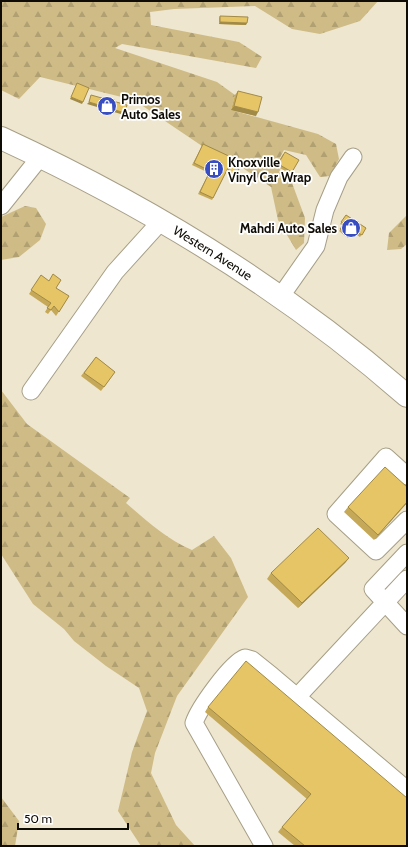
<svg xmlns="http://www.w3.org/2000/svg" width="408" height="847" font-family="Cabin,sans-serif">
  <defs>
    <pattern id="forest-firs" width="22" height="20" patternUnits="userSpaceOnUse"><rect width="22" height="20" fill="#cfbb86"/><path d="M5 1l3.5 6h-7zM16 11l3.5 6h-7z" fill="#b1a072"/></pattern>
  </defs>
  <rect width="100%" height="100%" fill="#eee6ce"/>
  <path fill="url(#forest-firs)" d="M1,1h377l-18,20 -40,13 -28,-5 -37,-23 -81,3 -24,3 1,13 88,17 23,15 -6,11 -134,-24 -7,4 102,34 18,13 -4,15 87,24 18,10 3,15 -9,17 -10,1 -14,-22 -22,-5 -8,15 16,18 13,35 -1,25 -8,7 -18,-30 -7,-33 -40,-27 -29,-14 -68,-46 -94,-23 -21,22 -18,-9z
    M25,206l11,2 10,16 -6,16 -21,17 -18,3v-43z
    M407,215v29l-6,5 -14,1 2,-17z
    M1,390l26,34 103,74 -4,5c21,18 40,36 66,47l22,-14 17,22 17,39 -71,99 -22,57 -4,20 25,52 19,21h-54l-23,-35 14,-59 15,-41 -8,-23 -33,-22 -32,-25 -10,-12 -31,-25 -32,-50z
    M1,797l18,24 -4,25h-14z"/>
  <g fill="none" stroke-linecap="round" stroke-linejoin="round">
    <g stroke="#a69e87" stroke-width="19">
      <path id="minor" d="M1,206l40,-50
        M281,296l35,-50 9,-36 14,-33 14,-20
        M31,391l84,-119 47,-52
        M407,476l-21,-19 -50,57 40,37 31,-31
        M407,553l-34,36 34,37
        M297,697l110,-118
        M264,846l-70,-123c5,-15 37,-60 51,-65l7,2 20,16 135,114"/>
    </g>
    <g stroke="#a69e87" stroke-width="24">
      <g id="major">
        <path id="s1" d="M1,138c147,68 284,151 406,258"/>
      </g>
    </g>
    <use href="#minor" stroke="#fff" stroke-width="17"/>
    <use href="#major" stroke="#fff" stroke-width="22"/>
  </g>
  <path fill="#c6a958" d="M220,16l26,9 -27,-1v-6z
    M238,91l18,25 -25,-6 4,-15z
    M203,144l30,14 -21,42 -14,-6 11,-21 -17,-8z
    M283,154l9,18 -1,2 -15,-8z
    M231,165l5,10 -2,2 -7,-4z
    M346,215l20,13 -6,9 -8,-5 -4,6 -9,-7 4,-5 -3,-2z
    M41,275l15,13 13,8 -13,20 -5,-6 -3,4 -3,-2 3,-5 -19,-13z
    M96,357l19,15 -14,19 -20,-15z
    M407,503l-33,37 -30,-28 4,-5z
    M349,558l-4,5 -47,45 -31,-29 4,-6z
    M208,707l199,139h-112l-17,-14 4,-5 25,-28 -102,-87z"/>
  <path fill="#a18a47" d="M220,22l27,1 -1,2 -27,-1z
    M71,97l12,5 -1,2 -12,-5z
    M89,102l36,11 -1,2 -37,-11z
    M234,106l24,6 -2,4 -25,-6z
    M407,502v1l-33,37 4,-5z
    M349,558l-4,5 -47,45 4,-5z"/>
  <path fill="#e6c566" stroke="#a18a47" d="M220,16l28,1 -1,6 -27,-1z
    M77,83l12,5 -6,14 -12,-5z
    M238,91l24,6 -4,15 -24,-6z
    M91,95l36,10 -2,8 -36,-11z
    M203,144l30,14 -20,40 -13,-6 10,-21 -16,-8z
    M285,152l14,8 -7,12 -14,-8z
    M231,165l8,4 -3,6 -8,-4z
    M346,215l20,13 -4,7 -9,-5 -3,6 -10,-7 4,-5 -3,-2z
    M53,274l8,6 -5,8 13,8 -10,16 -5,-6 -3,4 -4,-2 4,-5 -20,-13 10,-15 8,6z
    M96,357l19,15 -11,15 -20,-14z
    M385,467l22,20v15l-29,33 -30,-28z
    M318,528l31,30 -47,45 -31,-30z
    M246,661l161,137v48h-102l-23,-19 29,-33 -103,-87z"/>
  <defs>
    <g id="shop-disc" transform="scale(1)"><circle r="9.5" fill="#384dbf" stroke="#fff"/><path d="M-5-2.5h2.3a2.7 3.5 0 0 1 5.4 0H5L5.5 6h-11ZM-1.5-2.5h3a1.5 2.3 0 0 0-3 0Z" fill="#fff"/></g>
    <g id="building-disc" transform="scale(1)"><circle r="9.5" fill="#384dbf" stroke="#fff"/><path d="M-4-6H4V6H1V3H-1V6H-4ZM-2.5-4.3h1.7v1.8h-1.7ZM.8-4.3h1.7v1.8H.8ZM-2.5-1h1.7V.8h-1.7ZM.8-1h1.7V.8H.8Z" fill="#fff"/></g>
  </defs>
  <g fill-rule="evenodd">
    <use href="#shop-disc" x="107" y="106"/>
    <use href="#building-disc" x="214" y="169"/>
    <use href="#shop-disc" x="351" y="228"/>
  </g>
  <g text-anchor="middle" stroke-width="3.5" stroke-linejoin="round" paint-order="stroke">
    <g font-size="13" font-weight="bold" fill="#0f0c05" stroke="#fff" text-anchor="start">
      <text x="121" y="104">Primos<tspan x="121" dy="15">Auto Sales</tspan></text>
      <text x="228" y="167">Knoxville<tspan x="228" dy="15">Vinyl Car Wrap</tspan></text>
      <text x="337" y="233" text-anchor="end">Mahdi Auto Sales</text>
    </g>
    <g font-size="13" fill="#0f0c05" stroke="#fff">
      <text dy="5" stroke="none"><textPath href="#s1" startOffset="241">Western Avenue</textPath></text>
    </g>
  </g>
  <rect width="408" height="847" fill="none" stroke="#0f0c05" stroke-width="4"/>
  <path d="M18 823v6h110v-6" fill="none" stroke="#0f0c05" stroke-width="2"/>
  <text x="24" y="823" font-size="12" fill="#0f0c05" stroke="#ffffff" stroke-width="3" paint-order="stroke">50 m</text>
</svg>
